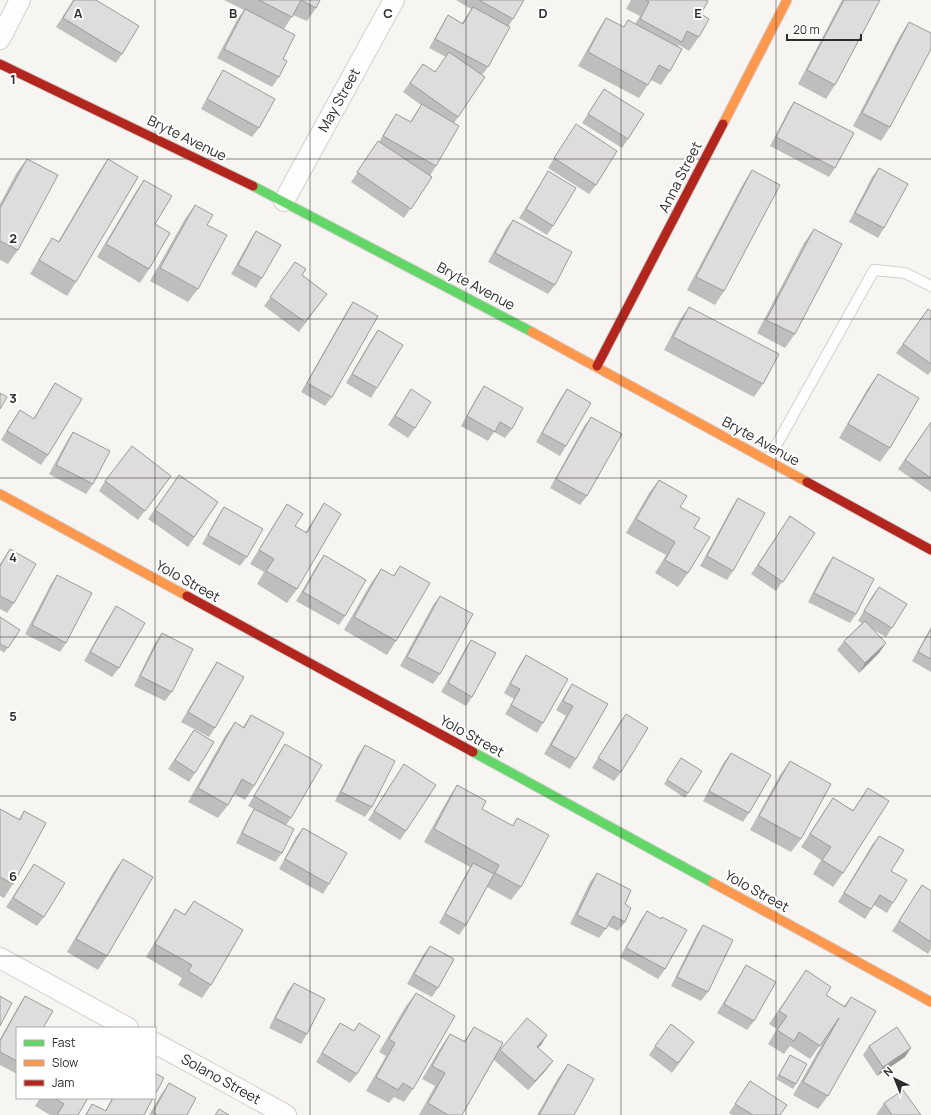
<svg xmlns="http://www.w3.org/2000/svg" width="931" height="1115" font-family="Manrope,sans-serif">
  <rect width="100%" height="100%" fill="#f7f5f2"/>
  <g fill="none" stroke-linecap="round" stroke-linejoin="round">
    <g stroke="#d2d0ce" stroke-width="12">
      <path id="lane" d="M768,460l106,-190 31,3 26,13"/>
    </g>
    <g stroke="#d2d0ce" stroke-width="22">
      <path id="street" d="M0,39l20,-39
        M284,201l110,-201
        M0,958l128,70
        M155,1043l131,72"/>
    </g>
    <g stroke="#d2d0ce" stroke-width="11">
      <path id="fast" d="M253,186l279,146
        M473,752l240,131"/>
    </g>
    <g stroke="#d2d0ce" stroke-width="11">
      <path id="slow" d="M723,124l64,-124
        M532,332l275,150
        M0,494l187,102
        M713,883l218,119"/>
    </g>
    <g stroke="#d2d0ce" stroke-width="11">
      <path id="jam" d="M0,64l253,122
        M597,366l126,-242
        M807,482l124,68
        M187,596l286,156"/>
    </g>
    <use href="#lane" stroke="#fefefd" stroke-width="10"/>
    <use href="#street" stroke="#fefefd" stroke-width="20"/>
    <use href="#fast" stroke="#63d668" stroke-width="9"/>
    <use href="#slow" stroke="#ff974d" stroke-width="9"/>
    <use href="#jam" stroke="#b3261e" stroke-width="9"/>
  </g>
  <path fill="#c0bebc" d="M73,0h23l26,54 -6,9 -60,-36z
    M224,0h96l-4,8 -9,13 -14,-6 -9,14 -1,30 -4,18 -7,10 -55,-29 21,-40 6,-8z
    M456,0h68l-11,19 -5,8 -20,40 -6,8 3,2 -31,46 -18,43 -6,10 2,1 -28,41 -53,-36 28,-40 11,-19 6,-9 14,8 11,-17 -18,-13 20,-28 12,8 11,-15 -17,-9 13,-23 6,-10 14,8 9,-14z
    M631,0h74l-4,14 -2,23 -10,14 -10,-6 -1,2 -8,24 -9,14 -10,-5 -12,18 -61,-32 19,-34 9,-14 18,9 4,-7 7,4 5,-8 -14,-7z
    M842,0h38l-45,85 -9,14 -28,-15z
    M909,22l-19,105 -9,14 -28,-15 47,-90z
    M223,70l36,58 -7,9 -51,-28 16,-29z
    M604,89l24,50 -6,9 -40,-25z
    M794,102l41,66 -6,9 -59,-31 18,-35z
    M576,124l20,61 -7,9 -41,-26z
    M27,159l-9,91 -10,14 -8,-4v-56l17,-32z
    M108,159l-32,123 -9,14 -37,-22 13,-22 9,-14 6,4 41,-70z
    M879,168l5,60 -6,10 -29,-16 23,-45z
    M752,170l-28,121 -9,14 -28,-15 56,-106z
    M548,171l5,55 -6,9 -28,-17 23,-37z
    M144,180l11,44 -6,45 -9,14 -43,-26 38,-64z
    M195,205l12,20 -9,64 -10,13 -38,-21 35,-62z
    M513,220l42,65 -7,9 -60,-32 18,-33z
    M814,229l-19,105 -10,14 -28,-15 47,-90z
    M256,231l6,47 -6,10 -25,-14 19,-34z
    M295,262l7,13 25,19 -28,38 -35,-26z
    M353,302l-21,95 -7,9 -24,-14 46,-81z
    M689,307l74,77 -9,13 -90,-47 15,-29z
    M928,309l3,2v60l-3,4 -32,-22z
    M378,330l-1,58 -6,10 -25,-15 25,-43z
    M878,374l12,74 -10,14 -41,-24 29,-50z
    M55,383l-7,72 -7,10 -40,-25 12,-20 7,-10 13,9 16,-26z
    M484,386l28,43 -7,9 -11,-6 -6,9 -27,-15 17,-31z
    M411,389l4,39 -7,10 -20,-13z
    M567,389l-1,57 -6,10 -24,-14 24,-43z
    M591,417l-4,79 -7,9 -30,-17 34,-62z
    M931,422v70l-33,-23z
    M73,432l20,52 -7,10 -37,-20 18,-33z
    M179,475l39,27 -30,45 -40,-28z
    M659,480l21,27 14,21 -6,45 -10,14 -23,-14 11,-18 -40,-22 23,-40z
    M105,481l59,4 -26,35 -39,-29z
    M738,498l-5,73 -6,9 -27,-14 32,-59z
    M324,503l-27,86 -10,14 -30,-19 7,-12 -14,-8 28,-46 9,-14 8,22 10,7 10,-16z
    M224,507l23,50 -7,9 -38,-22 16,-28z
    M790,516l25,17 -39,58 -25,-17z
    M10,549l4,54 -7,10 -7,-4v-45z
    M324,555l21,61 -6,9 -43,-24 21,-36z
    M833,557l23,57 -6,9 -42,-21 18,-35z
    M400,566l-4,75 -9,14 -43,-25 27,-47 10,-14 12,7z
    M57,575l9,68 -6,9 -35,-18 26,-50z
    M879,587l13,41 -6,9 -14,-8 14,14 -7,10 -20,20 -22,-23 7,-9 18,-18 -4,-2 14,-25z
    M440,596v78l-7,10 -33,-18 33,-61z
    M116,606l3,62 -7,9 -28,-16 26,-46z
    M0,617l20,13 -16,23 -4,-3z
    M931,627v45l-19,-11z
    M162,633l10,59 -7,9 -31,-15 21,-43z
    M471,640l1,57 -6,9 -25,-14 24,-43z
    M526,655l17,68 -6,10 -32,-19 9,-15 -10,-6 16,-29z
    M217,662l-2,66 -6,9 -28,-15 30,-51z
    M572,684l4,75 -6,10 -26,-15 22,-38 -10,-6 10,-17z
    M626,714l-5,58 -7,9 -22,-13 27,-45z
    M251,715l3,71 -9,14 -11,-6 -6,11 -10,13 -30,-16 37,-66 10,-14 8,5z
    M194,730l1,43 -6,9 -21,-13z
    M285,744l6,74 -5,7 -4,28 -7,9 -39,-19 12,-24 6,-10 -6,-3 31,-53z
    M365,745l7,62 -7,10 -30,-16 23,-46z
    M731,753l18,60 -6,9 -40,-21 21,-39z
    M790,761l11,78 -10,13 -41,-22 30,-55z
    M678,763l10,30 -3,5 -21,-14z
    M404,764l2,67 -6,9 -32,-20z
    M457,785l25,24 30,17 5,-8 4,69 -10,13 -24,-13 -21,38 -7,10 -20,-12 28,-51 3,-5 -46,-25 24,-43z
    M868,788l-25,85 -10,14 -20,-13 8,-14 -20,-13 23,-36 9,-13 20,12z
    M0,809l19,10 5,-8 -11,73 -9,14 -4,-2z
    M303,828l26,56 -6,10 -44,-25 17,-32z
    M879,836l12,35 2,32 -6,10 -13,-8 -9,14 -27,-17 34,-57z
    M123,859l-16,97 -9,14 -31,-18 46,-79z
    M34,864l10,53 -7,9 -31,-19z
    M597,873l28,31v18l-7,9 -10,-5 -9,12 -29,-14 20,-42z
    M922,885l9,6v58l-3,5 -36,-23z
    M194,901l17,84 -9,13 -24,-13 4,-7 -36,-21 20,-34 9,-14 9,6z
    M647,911l14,8 4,50 -7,10 -38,-22 20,-36z
    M703,925l5,67 -7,9 -30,-15 26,-52z
    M430,946l8,42 -6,9 -25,-13 16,-29z
    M746,965l8,56 -7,9 -30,-17 23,-38z
    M806,970l20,25 18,11 7,-9 -23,99 -10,13 -25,-14 35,-61 -18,25 -20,-13 -6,8 -16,-10 9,-15 -8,-5z
    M294,983l13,51 -6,10 -32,-16 18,-36z
    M416,993l-3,96 -9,13 -10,-5 -5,6 -23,-12 20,-35 -7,-4 27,-46z
    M25,996l-8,32v46l-17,-9v-26l19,-34z
    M340,1023l14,8 5,-8 -2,51 -7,9 -34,-21 18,-30z
    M474,1027l23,26 3,-3 47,-15 -9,13 15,13 -7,9 -18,20 -34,-30 -32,55h-43l16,-29 -13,-7 19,-32 9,-13 14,7z
    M655,1046l33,5 -16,22 -23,-18z
    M869,1046l36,11 -28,19 -14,-21z
    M790,1055l6,29 -3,5 -17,-10z
    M568,1064l6,51h-37l21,-37z
    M750,1081l30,34h-48l-3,-2z
    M169,1083l18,32h-38l11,-19z
    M40,1098h48l-10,17h-28l-15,-9z
    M112,1098h41l-9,17h-59l7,-11 13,7z
    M884,1103l37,12h-45z"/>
  <path fill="#9c9b99" d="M886,643l-7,10 -20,20 6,-10z
    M547,1035l-6,10 -11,11 7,-9z
    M911,1048l-6,9 -28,19 6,-9z
    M553,1061l-7,9 -18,20 7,-9z"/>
  <path fill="#dfdddb" stroke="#9c9b99" d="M74,0h22l43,26 -17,28 -59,-36z
    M259,0h61l-4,8 -15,-8 -9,17z
    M479,0h45l-11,19z
    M645,0h60l3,1 -7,13 8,5 -10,18 -12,-6 -5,11 -42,-23 9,-17z
    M844,0h36l-45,85 -28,-15z
    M473,7l37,20 -22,40 -53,-28 13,-24 15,9z
    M245,9l50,26 -12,24 4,2 -8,16 -55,-28z
    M606,18l18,9 4,-7 54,29 -12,22 -11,-6 -11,20 -60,-33z
    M909,22l22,11v16l-41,78 -28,-14z
    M449,52l36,25 -27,40 -48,-34 13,-19 12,8z
    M223,70l52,29 -16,29 -52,-29z
    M604,89l40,25 -16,25 -40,-25z
    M794,102l60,31 -19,35 -59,-31z
    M422,104l37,22 -23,40 -53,-30 13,-22 15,8z
    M576,124l41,27 -21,34 -42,-27z
    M378,141l54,36 -21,32 -54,-37z
    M27,159l31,16 -40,75 -18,-9v-33z
    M108,159l30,18 -62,105 -37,-22 13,-22 7,4z
    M879,168l29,16 -24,44 -29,-15z
    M752,170l28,15 -56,106 -28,-14z
    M548,171l28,17 -23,38 -27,-17z
    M144,180l28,16 -17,28 15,9 -21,36 -43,-25z
    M195,205l18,10 -6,10 20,10 -29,54 -38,-21z
    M513,220l59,32 -17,33 -60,-32z
    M814,229l28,15 -47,90 -29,-14z
    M256,231l25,14 -19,33 -24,-13z
    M295,262l11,7 -4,6 25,19 -22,28 -35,-25z
    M353,302l25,14 -46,81 -25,-14z
    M689,307l90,47 -16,30 -90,-47z
    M928,309l3,2v53l-28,-20z
    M378,330l25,15 -26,43 -25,-14z
    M878,374l41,24 -29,50 -42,-24z
    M55,383l27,16 -34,56 -41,-24 13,-21 14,9z
    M484,386l39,22 -11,21 -12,-7 -5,10 -28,-16z
    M411,389l20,13 -16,26 -20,-12z
    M567,389l24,14 -25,43 -24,-13z
    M0,393l7,4 -7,12z
    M591,417l31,17 -35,62 -31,-17z
    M931,422v56l-26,-18z
    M73,432l37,19 -17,33 -37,-19z
    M132,446l39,30 -26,35 -40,-30z
    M179,475l39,27 -24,35 -39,-27z
    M659,480l28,16 -7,11 20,11 -6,10 16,9 -22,36 -23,-13 10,-18 -39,-23z
    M738,498l27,15 -32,58 -26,-15z
    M324,503l17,11 -44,75 -31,-18 8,-12 -15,-9 28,-46 16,10 -8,12 12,7z
    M224,507l39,22 -16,28 -39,-22z
    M790,516l25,17 -32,49 -25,-17z
    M10,549l26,15 -22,39 -14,-7v-30z
    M324,555l42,25 -21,36 -42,-24z
    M833,557l41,22 -18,35 -42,-21z
    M400,566l30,17 -34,58 -42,-24 27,-48 13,7z
    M57,575l35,18 -26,50 -34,-18z
    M879,587l28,17 -15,24 -28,-17z
    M440,596l33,18 -33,60 -33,-17z
    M116,606l29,17 -26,45 -29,-16z
    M0,617l20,13 -12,18 -8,-4z
    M865,621l21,22 -21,20 -21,-22z
    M931,629v30l-13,-7z
    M162,633l31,16 -21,43 -32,-16z
    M471,640l25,13 -24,44 -24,-14z
    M526,655l42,24 -25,44 -32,-18 9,-16 -10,-5z
    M217,662l27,15 -29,51 -27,-16z
    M572,684l36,20 -32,55 -25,-14 22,-39 -10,-5z
    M626,714l22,14 -27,44 -23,-14z
    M251,715l33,18 -30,53 -12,-7 -14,26 -30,-17 37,-66 9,6z
    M194,730l20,12 -19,31 -20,-13z
    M285,744l37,21 -31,53 -37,-22z
    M365,745l30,16 -23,46 -31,-15z
    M731,753l40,22 -22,38 -40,-22z
    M681,758l21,13 -14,22 -21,-13z
    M790,761l41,23 -30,55 -42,-23z
    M404,764l32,21 -30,46 -32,-20z
    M457,785l29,16 -4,8 31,17 4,-8 32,17 -28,52 -26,-14 4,-8 -65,-36z
    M868,788l21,13 -46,72 -21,-13 9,-13 -21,-13 23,-36 20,13z
    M0,809l20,11 4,-9 22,12 -33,61 -13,-7z
    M254,809l40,20 -12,24 -40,-20z
    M303,828l44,25 -18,31 -44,-25z
    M879,836l25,14 -13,21 16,9 -14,23 -13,-8 -9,14 -27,-16z
    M123,859l30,18 -46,79 -31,-17z
    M473,863l21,11 -28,51 -21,-11z
    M34,864l31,19 -21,34 -31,-19z
    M597,873l34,17 -6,14 6,4 -6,14 -12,-6 -7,13 -29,-14z
    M922,885l9,6v51l-32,-21z
    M194,901l49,29 -32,55 -23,-14 4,-6 -37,-21 20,-35 10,6z
    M647,911l14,8 1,-2 25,13 -22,39 -39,-21z
    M703,925l30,15 -25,52 -31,-15z
    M430,946l24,13 -16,29 -24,-14z
    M746,965l30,17 -22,39 -30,-17z
    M806,970l25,17 -5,8 19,12 6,-10 25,14 -48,85 -25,-14 36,-64 -19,28 -21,-14 -5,9 -17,-11 10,-14 -8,-5z
    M294,983l31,16 -18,35 -32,-16z
    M416,993l39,23 -42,73 -10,-6 -5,7 -22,-13 19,-34 -6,-4z
    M0,996l12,7 -12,23z
    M25,996l28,15 -10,17h-26v33l-17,-9v-11z
    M527,1018l20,17 -10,12 16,14 -18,20 -35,-31z
    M340,1023l14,8 5,-8 21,13 -23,38 -35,-21z
    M671,1024l23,18 -16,21 -23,-17z
    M474,1027l29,16 -41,72h-14l-20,-12 17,-30 -13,-7 18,-32 15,8z
    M897,1027l14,21 -28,19 -14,-21z
    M790,1055l17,9 -11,20 -17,-9z
    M568,1064l26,15 -20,36h-35z
    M155,1073l9,5 -9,17z
    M750,1081l37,24 -7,10h-27l-18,-11z
    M169,1083l27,15 -9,17h-30l-4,-3z
    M903,1090l18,25h-29l-8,-12z
    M54,1098h34l-10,17h-21l7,-11z
    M113,1098h40l-9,17h-58l6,-11 14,7z
    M219,1109l10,6h-14z"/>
  <path fill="none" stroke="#2f2d2b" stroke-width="1" stroke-opacity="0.55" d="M155,0v1115M310,0v1115M466,0v1115M621,0v1115M776,0v1115M0,159h931M0,319h931M0,478h931M0,637h931M0,796h931M0,956h931"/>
  <g text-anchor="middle" stroke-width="4" stroke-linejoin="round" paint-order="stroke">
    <g font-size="14" fill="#2f2d2b" stroke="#fff">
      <text transform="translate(339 100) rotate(-61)" y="5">May Street</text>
      <text transform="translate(187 138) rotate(26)" y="5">Bryte Avenue</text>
      <text transform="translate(680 177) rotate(-63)" y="5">Anna Street</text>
      <text transform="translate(476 286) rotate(28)" y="5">Bryte Avenue</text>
      <text transform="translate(761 441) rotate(29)" y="5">Bryte Avenue</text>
      <text transform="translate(188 581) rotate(29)" y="5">Yolo Street</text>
      <text transform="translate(472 736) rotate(29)" y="5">Yolo Street</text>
      <text transform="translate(757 891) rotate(29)" y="5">Yolo Street</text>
      <text transform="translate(221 1079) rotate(29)" y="5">Solano Street</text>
    </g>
  </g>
  <g font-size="13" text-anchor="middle" font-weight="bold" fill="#2f2d2b" stroke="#fff" stroke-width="4" stroke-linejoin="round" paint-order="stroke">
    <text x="78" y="18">A</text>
    <text x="233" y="18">B</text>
    <text x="388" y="18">C</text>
    <text x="543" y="18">D</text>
    <text x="698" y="18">E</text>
    <text x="13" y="84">1</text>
    <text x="13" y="243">2</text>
    <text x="13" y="403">3</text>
    <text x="13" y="562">4</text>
    <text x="13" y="721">5</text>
    <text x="13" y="881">6</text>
  </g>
  <rect x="16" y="1027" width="140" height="72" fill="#ffffff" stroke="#acabaa"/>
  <rect x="24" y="1040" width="20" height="6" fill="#63d668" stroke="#acabaa"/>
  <text x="52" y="1047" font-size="12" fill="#2f2d2b">Fast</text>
  <rect x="24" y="1060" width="20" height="6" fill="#ff974d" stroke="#acabaa"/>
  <text x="52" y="1067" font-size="12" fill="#2f2d2b">Slow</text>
  <rect x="24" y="1080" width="20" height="6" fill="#b3261e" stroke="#acabaa"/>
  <text x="52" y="1087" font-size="12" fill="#2f2d2b">Jam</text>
  <g transform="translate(895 1079) rotate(317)" stroke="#ffffff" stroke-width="3" paint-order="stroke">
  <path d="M0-3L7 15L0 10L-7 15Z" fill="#2f2d2b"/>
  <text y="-6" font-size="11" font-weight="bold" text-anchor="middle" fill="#2f2d2b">N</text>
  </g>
  <path d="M787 34v6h74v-6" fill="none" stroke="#2f2d2b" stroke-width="2"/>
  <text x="793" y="34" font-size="12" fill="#2f2d2b" stroke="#ffffff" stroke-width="3" paint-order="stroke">20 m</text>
</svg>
